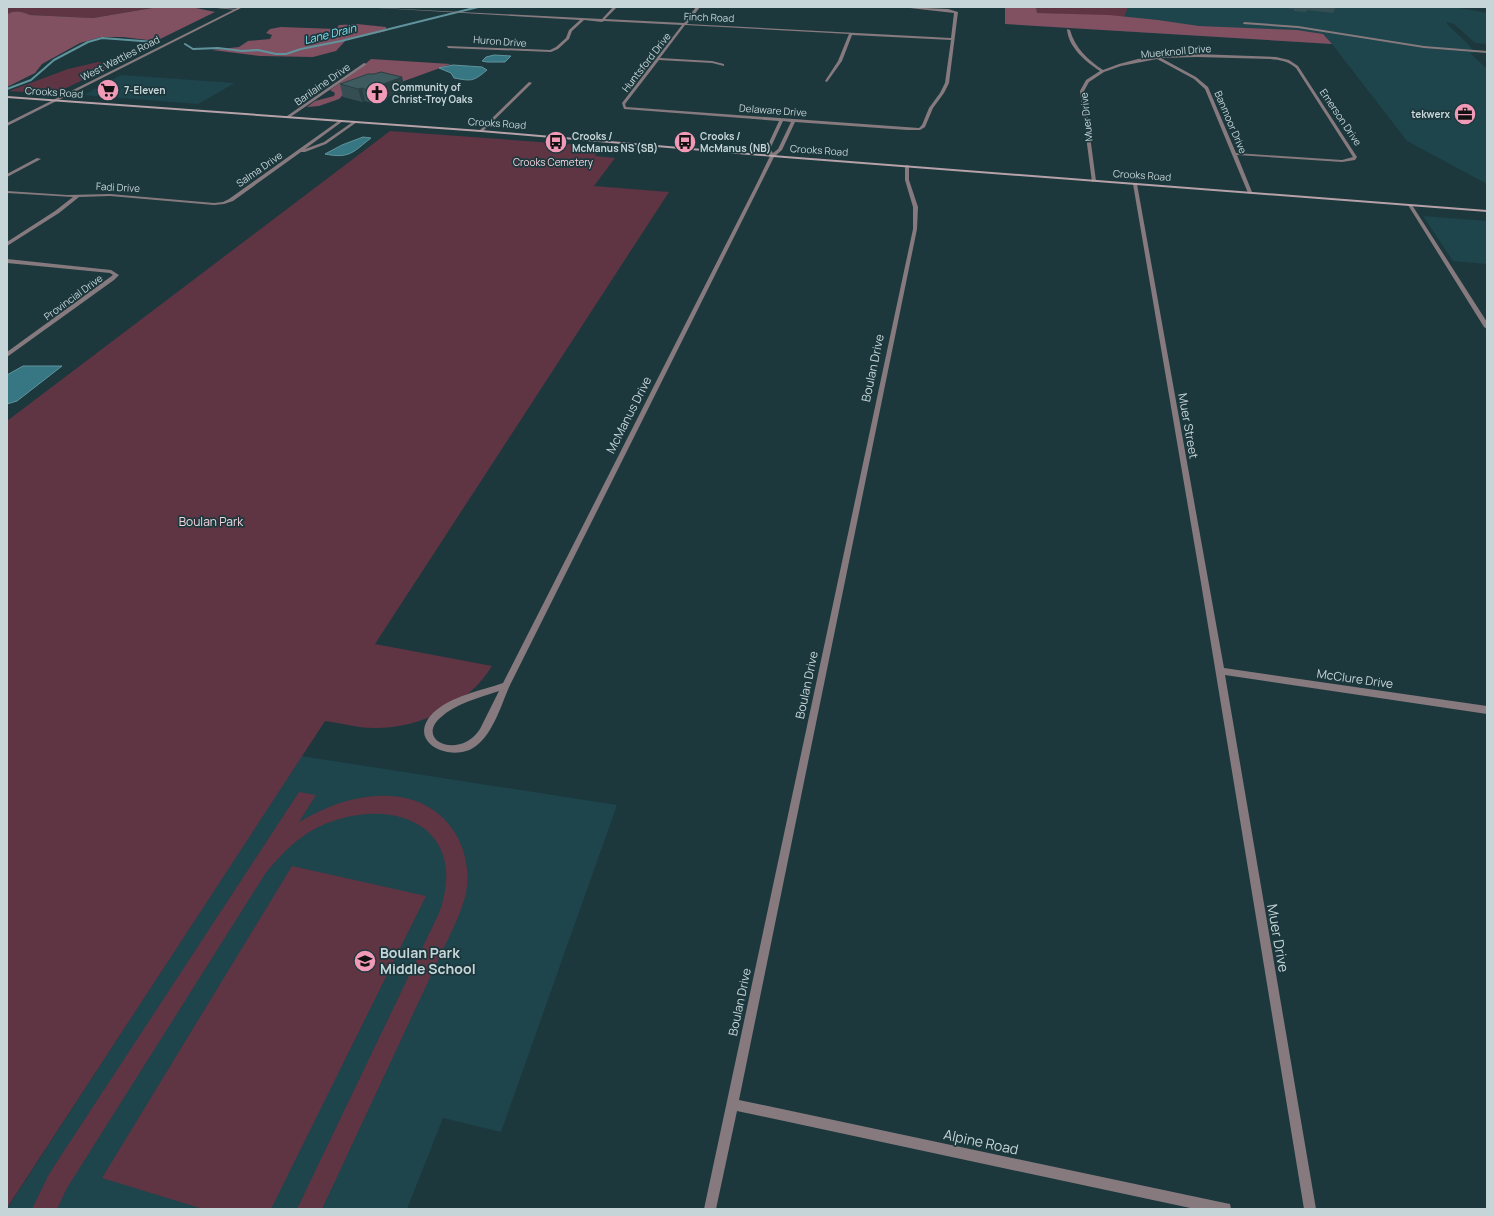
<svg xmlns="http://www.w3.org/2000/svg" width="1494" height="1216" font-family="Manrope,sans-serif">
  <rect width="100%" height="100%" fill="#1c383d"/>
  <path fill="#1e444c" d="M1005,7h449l33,6v33l-2,-2 -10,-1 -21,-19 -7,-2v2l19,18 9,11h-5l17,16v115l-80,-43 -75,-97 -327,-20z
    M121,75l114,8 -37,21 -114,-9z
    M1423,216l64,5v43l-34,-3z
    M301,756l316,49 -116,327 -58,-14 -36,91h-400z"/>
  <path fill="#5f3443" d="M7,7h151l-65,11 -63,-3c-9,-4 -14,-5 -23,-1z
    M1036,7h92l-4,10 -87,-4z
    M98,62l18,2 -58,28 -9,2 -40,-3 59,-22z
    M390,131l190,14 18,6 -3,5 20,2 -21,28 75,6 -294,452 117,22c-24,39 -72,63 -119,62 -16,0 -32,-5 -48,-7l-318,487v-787z
    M299,792l17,3 -17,27c31,-18 65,-30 101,-25 47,7 74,51 66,96 -2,10 -6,19 -10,29l-134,287h-25l142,-296c31,-85 -43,-118 -114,-89 -25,10 -44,30 -60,50l-198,314 -10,21h-25l16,-33 14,-22z
    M292,866l134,30 -155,313h-68l-101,-31z"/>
  <path fill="#815061" d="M158,7l38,1 19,4 -59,29 -33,-4h-22l-21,6 -38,21 -7,9 -28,14v-73c9,-4 14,-3 23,1l63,3z
    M1005,7h31l1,6 72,2 49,5 41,6 98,4 26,4 9,10 -327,-20z
    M357,24l29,3v4l-40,9 -10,11 -23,6 -53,-1 -48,-6 27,-3 9,-6 22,-2 2,-4 -6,-2 4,-4 11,-2 55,2 3,-4z
    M371,59l80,5 -55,20 -48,6 -9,9 -20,7 -12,1 8,-6 19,-5 1,-3 -5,-3 32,-23z"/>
  <path fill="#367783" stroke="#61939c" d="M494,55l17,1 -6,6h-18l-5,-1 4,-4z
    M453,65l29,2 5,3c-14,12 -16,11 -33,8l-3,-5 -12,-5z
    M363,137l8,1c-18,14 -21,21 -46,16l17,-9z
    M23,366h39l-45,35 -10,3v-29z"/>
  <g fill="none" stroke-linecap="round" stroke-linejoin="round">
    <path stroke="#61939c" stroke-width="2" d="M185,44l8,5 25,-1 24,3 16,-1 18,4h10l15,-5 40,-8 137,-34
      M7,89l24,-9 23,-20 34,-18 14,-4 53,4"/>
    <path fill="#867a7e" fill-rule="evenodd" d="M206,7l33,2 -2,1z
      M362,7l240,12 11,-12h4l-12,12 79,4 12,-16h4l-13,17 264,14 3,-25 -53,-6 47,2 10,3 -9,71 -5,10 -11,15 -8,19 -5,3h-13l-112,-8 -13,28 -8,7 -264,528c-9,20 -16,47 -34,61 -23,18 -72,-3 -43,-33 18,-17 47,-22 70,-30l254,-500 13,-27 -4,-7 13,-28 -155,-12 -2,-6 60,-78 -78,-4 -2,1 -18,-2 -12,11 -3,8 -11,10 -7,3 -103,-4 -1,-2 103,4 6,-3 10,-9 3,-8 11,-10zM685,25l164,9 -11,27 -13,20 2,1 15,-21 10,-26 99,5 -6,43 -5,10 -11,15 -7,17 -3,3 -293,-21 -1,-3 34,-44 53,3 12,3v-2l-12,-3 -52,-3zM783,121l8,1 -13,27 -5,4 -3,-4zM499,691l-19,38c-20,31 -65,12 -40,-11 16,-15 39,-20 59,-27z
      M1244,22l54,4 126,20 63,5v2l-63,-5 -126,-20 -55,-4z
      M1067,29l3,1c5,18 18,30 33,40l16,-6 19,-5 19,-2 40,-3 79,3 13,3 9,6 59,91 -2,3 -13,2 -105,-7 15,37 -4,1 -43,-104 -11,-10 -37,-20 -36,7 -17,6 -15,10 -5,9 12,90 -4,1 -12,-91 6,-11 14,-9c-14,-9 -32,-24 -33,-42zM1197,57l73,2c10,1 18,2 26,9l57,89 -11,3 -106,-7 -28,-66 -12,-10 -35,-19z
      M364,63l3,1 -78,54h-2v-2z
      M529,82l3,1 -50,49h-2v-2z
      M340,120l3,1 -38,28 19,-7 30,-21 3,1 -31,22 -21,8h-4l-68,49 -9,3 -10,1 -104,-9 -31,1 -20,16 -52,33v-4l48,-31 18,-14 -66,-4v-2l60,4 43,-1 104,9 9,-1 6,-3z
      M37,158l4,1 -34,18v-3z
      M907,165l2,1v14l9,27 -1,22 -178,871 486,103 5,1 1,5h-36l-458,-98 -21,98h-12l209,-980v-22l-8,-27v-14z
      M1135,183l2,1 87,484 263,38v8l-262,-39 91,534h-12l-103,-626 -68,-399z
      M1408,204l4,1 75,117v7l-3,-2 -76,-122z
      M7,259l104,11 8,5 -5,5 -107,77v-5l106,-77 -3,-2 -103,-10z"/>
    <path fill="#867a7e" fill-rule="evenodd" d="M239,7h4l-236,119v-3z"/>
    <path fill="#b6a2a8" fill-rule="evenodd" d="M7,96l474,34 304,26 702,54v2l-702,-54 -304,-26 -474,-34z"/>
  </g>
  <path fill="#354e53" d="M1277,7h59l-3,6 -26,-3 -1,2 -12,-1v-2z
    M402,77l3,13 -34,13 -6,-2 -3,1 -19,-5 -3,-13z"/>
  <path fill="#2b4043" d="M402,77l3,13 -34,13 -4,-13z
    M362,88l3,13 -3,1 -4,-13z"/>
  <path fill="#3e5b60" stroke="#2b4043" d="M381,72l21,5 -35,13 -5,-2 -4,1 -18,-5 28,-10h6z"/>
  <defs>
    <g id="supermarket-disc" transform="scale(1.15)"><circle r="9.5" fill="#f09ab7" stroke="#1c383d"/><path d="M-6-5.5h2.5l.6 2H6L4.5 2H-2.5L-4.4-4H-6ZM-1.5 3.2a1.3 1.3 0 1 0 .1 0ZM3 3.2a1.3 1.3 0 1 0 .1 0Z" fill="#111"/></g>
    <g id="church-disc" transform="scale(1.15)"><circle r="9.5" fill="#f09ab7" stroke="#1c383d"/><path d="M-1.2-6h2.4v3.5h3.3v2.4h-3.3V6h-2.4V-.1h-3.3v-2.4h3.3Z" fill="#111"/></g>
    <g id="office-disc" transform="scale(1.15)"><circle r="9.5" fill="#f09ab7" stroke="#1c383d"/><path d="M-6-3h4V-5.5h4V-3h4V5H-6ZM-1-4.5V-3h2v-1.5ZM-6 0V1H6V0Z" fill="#111"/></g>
    <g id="bus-disc" transform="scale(1.15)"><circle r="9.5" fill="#f09ab7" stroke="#1c383d"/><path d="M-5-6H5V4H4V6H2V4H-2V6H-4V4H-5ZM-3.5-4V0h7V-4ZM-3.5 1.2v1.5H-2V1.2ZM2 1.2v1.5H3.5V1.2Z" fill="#111"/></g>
    <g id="school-disc" transform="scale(1.15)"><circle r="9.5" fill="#f09ab7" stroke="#1c383d"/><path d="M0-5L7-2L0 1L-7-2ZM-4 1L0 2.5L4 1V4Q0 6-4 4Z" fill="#111"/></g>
  </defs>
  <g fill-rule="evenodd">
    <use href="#supermarket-disc" x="108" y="90"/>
    <use href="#church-disc" x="377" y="93"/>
    <use href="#office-disc" x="1465" y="114"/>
    <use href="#bus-disc" x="556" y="142"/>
    <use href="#bus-disc" x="685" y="142"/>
    <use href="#school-disc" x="365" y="961"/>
  </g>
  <g text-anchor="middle" stroke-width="3.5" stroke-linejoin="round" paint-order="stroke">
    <g font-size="10" fill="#c6d5d8" stroke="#1c383d">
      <text transform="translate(709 17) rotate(2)" y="4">Finch Road</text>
      <text transform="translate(500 41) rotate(4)" y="4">Huron Drive</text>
      <text transform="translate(1176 51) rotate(-5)" y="4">Muerknoll Drive</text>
      <text transform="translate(120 58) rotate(-27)" y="4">West Wattles Road</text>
      <text transform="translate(646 62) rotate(-52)" y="4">Huntsford Drive</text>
      <text transform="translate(322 84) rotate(-35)" y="4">Barilaine Drive</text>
      <text transform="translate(54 92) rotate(4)" y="4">Crooks Road</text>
      <text transform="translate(773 110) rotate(4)" y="4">Delaware Drive</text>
      <text transform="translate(1086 117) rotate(-96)" y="4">Muer Drive</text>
      <text transform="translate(1341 117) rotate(56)" y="4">Emerson Drive</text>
      <text transform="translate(1231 122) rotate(67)" y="4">Banmoor Drive</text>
      <text transform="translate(497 123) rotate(4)" y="4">Crooks Road</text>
      <text transform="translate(819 150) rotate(4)" y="4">Crooks Road</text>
      <text transform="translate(259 169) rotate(-35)" y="4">Salma Drive</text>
      <text transform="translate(1142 175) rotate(4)" y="4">Crooks Road</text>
      <text transform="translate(118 187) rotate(3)" y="4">Fadi Drive</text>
      <text transform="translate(73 297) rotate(-36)" y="4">Provincial Drive</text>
    </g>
    <g font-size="10" font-weight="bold" fill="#c6d5d8" stroke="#1c383d" text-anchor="start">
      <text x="392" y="91">Community of<tspan x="392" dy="12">Christ-Troy Oaks</tspan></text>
      <text x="124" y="94">7-Eleven</text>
      <text x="1450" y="118" text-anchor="end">tekwerx</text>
      <text x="572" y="140">Crooks /<tspan x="572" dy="12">McManus NS (SB)</tspan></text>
      <text x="700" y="140">Crooks /<tspan x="700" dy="12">McManus (NB)</tspan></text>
    </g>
    <g font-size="10" fill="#f6d5df" stroke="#1c383d">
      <text x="553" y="166">Crooks Cemetery</text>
    </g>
    <g font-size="11" font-style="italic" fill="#7ce2f5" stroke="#1c383d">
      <text transform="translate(330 34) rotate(-14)" y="4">Lane Drain</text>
    </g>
    <g font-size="12" fill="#c6d5d8" stroke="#1c383d">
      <text transform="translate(873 368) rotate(-78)" y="4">Boulan Drive</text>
      <text transform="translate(629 415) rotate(-63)" y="4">McManus Drive</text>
      <text transform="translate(1188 426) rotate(80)" y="4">Muer Street</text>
      <text transform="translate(1355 679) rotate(8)" y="4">McClure Drive</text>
      <text transform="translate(807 685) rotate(-78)" y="4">Boulan Drive</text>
      <text transform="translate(740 1002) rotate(-78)" y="4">Boulan Drive</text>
    </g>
    <g font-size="12" fill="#f6d5df" stroke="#1c383d">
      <text x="211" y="526">Boulan Park</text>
    </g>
    <g font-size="14" fill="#c6d5d8" stroke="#1c383d">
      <text transform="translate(1278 938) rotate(80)" y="5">Muer Drive</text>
      <text transform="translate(981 1142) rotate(12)" y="5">Alpine Road</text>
    </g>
    <g font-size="14" font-weight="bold" fill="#c6d5d8" stroke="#1c383d" text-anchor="start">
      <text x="380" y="958">Boulan Park<tspan x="380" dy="16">Middle School</tspan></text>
    </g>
  </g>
  <rect width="1494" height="1216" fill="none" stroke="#c6d5d8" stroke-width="16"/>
</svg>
